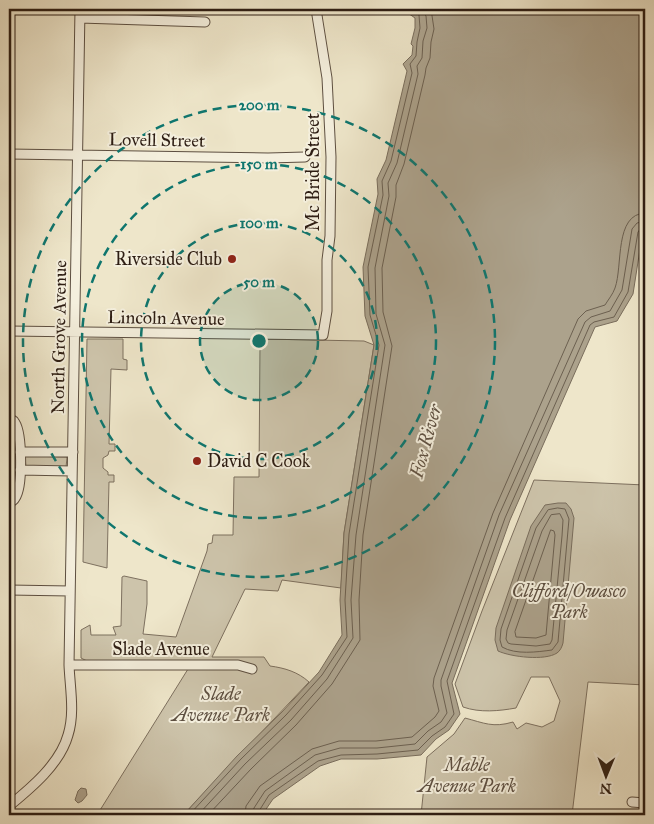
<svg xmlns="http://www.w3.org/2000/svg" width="654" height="824" font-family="'IM FELL Great Primer',serif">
  <rect width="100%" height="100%" fill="#eee6ca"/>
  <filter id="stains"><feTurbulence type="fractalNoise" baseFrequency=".004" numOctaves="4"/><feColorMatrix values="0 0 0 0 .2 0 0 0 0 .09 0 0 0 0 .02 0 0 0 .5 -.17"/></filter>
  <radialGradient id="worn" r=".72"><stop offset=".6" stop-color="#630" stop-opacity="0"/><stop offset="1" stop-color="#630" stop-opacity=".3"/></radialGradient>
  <path fill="#cdc4ab" stroke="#7d705f" d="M87,339h36v20l4,1v10l-16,-1 -2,75h6v7h-6l-1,4 -5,3v10l5,4v3h6v7h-5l-2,86 -24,-6z
    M262,339l102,2 10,4 -30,188 -3,55 -59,-8 -4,11 -33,-2 -33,68h52l6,9c15,2 28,6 39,16l-122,129 -8,4h-82l96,-154h-106l-6,-3v-28l9,-5 1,10h25l-3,-8 8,-1 1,-49 2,-1 23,5v23l-4,30 33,3 31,-86 1,-7 4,-1 1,-8h20l1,-58h25l1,-133z
    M9,423c9,8 9,53 6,65 -1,4 -3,8 -6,10z
    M27,456l39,1 1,1 -1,9h-40l-1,-10z
    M534,480l111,5v162l-3,26 3,5v7l-57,-3 -16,133h-151l6,-58 27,-23 11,-16c19,5 28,10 48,4l4,7 9,-6 16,4 12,-6 6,-20 -11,-24h-18l-15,31c-17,3 -36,5 -53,-1l-8,-23 27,-73z"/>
  <path fill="#aca28c" stroke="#796d5c" d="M405,9h240v208l-12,77 -16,27 -22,6 -85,193 -58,163 8,31 -11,16 -13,9 -15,16 -44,4h-36l-21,7 -47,33 -11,16h-83l8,-4 50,-55 45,-44 37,-40 23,-37 -2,-35 4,-67 30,-188 -9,-29 -2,-49 15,-73 -1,-15 9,-19 21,-89 -4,-7 9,-9 1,-9 -2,-2 4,-16v-10l-10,-7z
    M558,503h8l5,6 3,9 -11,125c-1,4 -3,8 -6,10 -12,8 -46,4 -59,-2l-3,-11 1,-12 35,-102 14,-21z
    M81,788l5,1 1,6 -5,6 -4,2 -3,-3 3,-9z"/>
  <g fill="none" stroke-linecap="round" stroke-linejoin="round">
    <path stroke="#6c6050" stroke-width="1" d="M558,508l7,1 4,10 -11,123 -6,8c-15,2 -36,5 -50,-3l-2,-7 1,-11 35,-101 12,-18z
      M560,514l3,6 -1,16 -10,104 -2,4 -14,2 -25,-2 -3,-1 -2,-4 1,-9 35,-99 9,-16z
      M551,530l3,1 1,4 -9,100 -10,3 -20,-1 -1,-5z
      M189,815l52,-56 45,-44 36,-40 25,-38 -2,-37 4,-66 30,-189 -9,-30 -2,-48 15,-72 -1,-14 9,-20 21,-88 -2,-9 6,-8 1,-14 3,-14 -1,-13 -9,-6
      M198,815l47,-51 46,-44 36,-41 26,-41 -2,-38 5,-65 29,-190 -9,-31 -1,-46 14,-72 -1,-13 9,-20 21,-89 -1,-8 5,-8 1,-17 4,-13 -1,-12 -5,-7
      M208,815l43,-46 45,-44 36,-41 28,-44 -1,-40 4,-65 29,-189 -9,-34 -1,-44 14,-71v-12l8,-21 21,-89 1,-7 4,-10 1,-16 3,-13 -3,-20
      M245,815l1,-9 14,-20 52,-37 27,-8h37l36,-4 23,-20 4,-6 -6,-25 1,-8 59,-165 85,-194 8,-8 19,-6c3,-5 8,-11 10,-17 8,-22 -1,-74 30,-75
      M252,815l2,-7 11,-17 50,-36 25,-7h37l38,-4 13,-13 13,-9 6,-9 -6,-27v-6l58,-165 86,-193 6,-5 19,-6 12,-21 10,-61 5,-6 8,-2
      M258,815l1,-4 10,-16 49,-34 23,-6 36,-1 41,-4 14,-14 13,-9 9,-13 -7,-33 58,-163 85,-193 4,-3 20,-5 14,-25 10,-60 3,-4 4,-1"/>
    <g stroke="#5d4f41" stroke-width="11">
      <path id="minor" d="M80,18l125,4
        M9,154l259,4 37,-1
        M9,331l314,4 4,-24v-51l3,-24 1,-79 -4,-79 -11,-69
        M9,418c3,2 4,1 6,5 7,11 8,64 0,75 -1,2 -4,4 -6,5
        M20,452h53
        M20,470l52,1
        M9,590l61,1
        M69,665h169l14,4
        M632,802l13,1
        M9,806c22,-18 51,-42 59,-71 7,-22 2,-47 1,-70l11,-656"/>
    </g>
    <use href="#minor" stroke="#f4efdd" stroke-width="9"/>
  </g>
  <circle cx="259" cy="341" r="59" fill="#0f766e" fill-opacity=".12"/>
  <g fill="none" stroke="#0f766e" stroke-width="2.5" stroke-dasharray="9 6">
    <circle cx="259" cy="341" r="59"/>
    <circle cx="259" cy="341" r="118"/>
    <circle cx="259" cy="341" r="177"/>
    <circle cx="259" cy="341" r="236"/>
  </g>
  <g fill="#8f2418" stroke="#f4efdd" stroke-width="2">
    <circle cx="232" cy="259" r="5"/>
    <circle cx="197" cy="461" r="5"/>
  </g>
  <g text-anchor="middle" stroke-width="4" stroke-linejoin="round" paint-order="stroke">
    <g font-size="18" fill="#2d1d13" stroke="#f4efdd">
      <text transform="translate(157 140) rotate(1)" y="6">Lovell Street</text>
      <text transform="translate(313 172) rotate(-90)" y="6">Mc Bride Street</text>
      <text transform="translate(166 318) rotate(1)" y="6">Lincoln Avenue</text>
      <text transform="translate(59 337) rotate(-89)" y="6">North Grove Avenue</text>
      <text x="161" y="655">Slade Avenue</text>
    </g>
    <g font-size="18" fill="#2d1d13" stroke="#f4efdd" text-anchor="end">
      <text x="222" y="265">Riverside Club</text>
      <text x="207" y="467" text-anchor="start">David C Cook</text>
    </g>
    <g font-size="18" font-style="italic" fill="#5d4f41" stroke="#f4efdd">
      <text x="569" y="597">Clifford/Owasco<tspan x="569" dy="21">Park</tspan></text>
      <text x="221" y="700">Slade<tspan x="221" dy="21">Avenue Park</tspan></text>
      <text x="467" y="771">Mable<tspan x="467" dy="21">Avenue Park</tspan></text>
    </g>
    <g font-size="19" font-style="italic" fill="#605243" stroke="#f4efdd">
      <text transform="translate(425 441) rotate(-75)" y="7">Fox River</text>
    </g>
  </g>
  <circle cx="259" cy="341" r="8" fill="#0f766e" stroke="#f4efdd" stroke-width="2.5"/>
  <g font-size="15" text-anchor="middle" font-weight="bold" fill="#0f766e" stroke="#f4efdd" stroke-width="4" stroke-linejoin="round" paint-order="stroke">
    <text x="259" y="110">200 m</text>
    <text x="259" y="169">150 m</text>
    <text x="259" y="228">100 m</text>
    <text x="259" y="287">50 m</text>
  </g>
  <rect width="654" height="824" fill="none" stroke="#eee6ca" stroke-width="30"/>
  <rect x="10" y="10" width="634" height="804" fill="none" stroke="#2d1d13" stroke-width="2.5"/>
  <rect x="15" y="15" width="624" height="794" fill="none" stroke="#2d1d13"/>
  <g transform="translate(606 776) rotate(181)" stroke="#f4efdd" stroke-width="4" paint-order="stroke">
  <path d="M0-4L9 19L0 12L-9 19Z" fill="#2d1d13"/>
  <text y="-8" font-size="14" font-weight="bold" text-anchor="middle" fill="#2d1d13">N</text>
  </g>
  <rect width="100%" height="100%" filter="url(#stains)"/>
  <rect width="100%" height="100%" fill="url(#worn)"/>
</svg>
